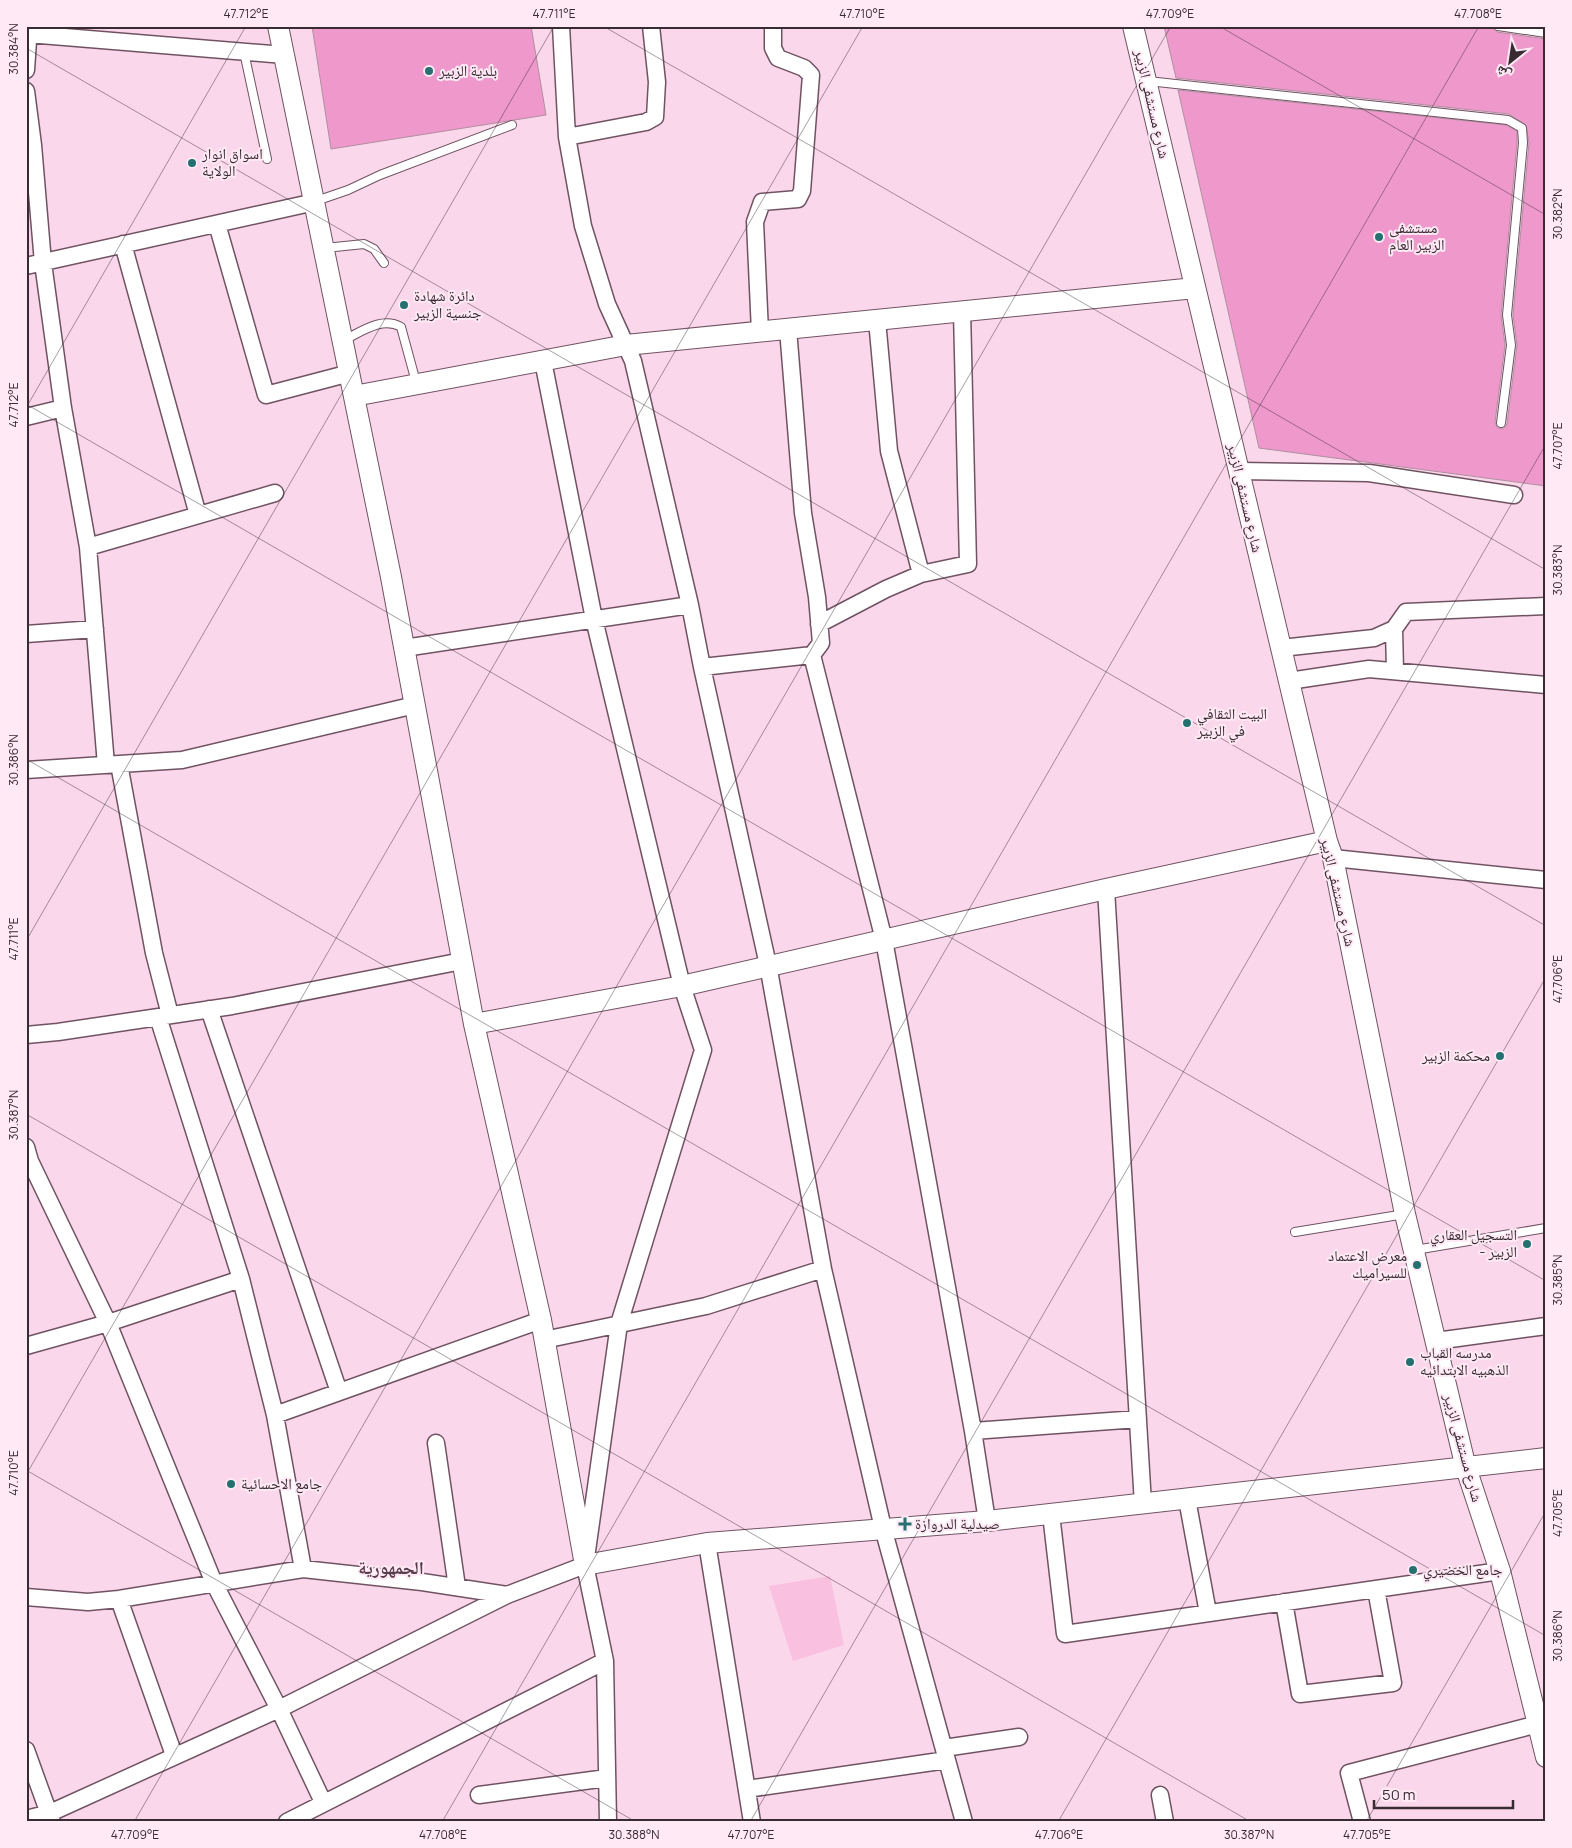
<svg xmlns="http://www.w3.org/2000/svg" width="1572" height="1848" font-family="Manrope,'Noto Naskh Arabic',sans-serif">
  <rect width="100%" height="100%" fill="#fad7ea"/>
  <path fill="#fac0e0" d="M830,1576l14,69 -51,16 -24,-75z"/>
  <path fill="#ef98cb" stroke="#af8fa0" d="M312,26h219l15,89 -215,34z
    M1164,26h328l5,6 49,7v447l-287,-38 -81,-358 328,35 11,6v12l-16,172 4,30 -10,77 2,5 4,2 4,-2 2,-3 10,-79 -4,-30 16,-172 -3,-18 -17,-11 -333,-36z"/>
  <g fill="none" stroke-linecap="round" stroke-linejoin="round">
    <g stroke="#705363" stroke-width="10">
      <path id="service" d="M1498,26l48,7
        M244,52l23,107
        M1148,81l360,39 14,8 1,15 -16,172 4,30 -10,78
        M316,201l32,-11 32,-15 132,-50
        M325,248l39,-4 10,5 10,14
        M344,340c17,-8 38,-24 57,-13l15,55
        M1295,1232l110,-18
        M1415,1250l131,-22"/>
    </g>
    <g stroke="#705363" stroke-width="19">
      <path id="minor" d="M561,26l6,111 16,89 24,78 26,57 57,244 12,62 66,298 55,304 60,259 81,294
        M28,34l256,21
        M26,70l3,-44
        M26,91l7,54 10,118 20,145 25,139 18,218
        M567,137l79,-15 9,-5 2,-35 -6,-56
        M217,224l49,171 84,-22
        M123,244l75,271
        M26,266l289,-64
        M877,320l12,131 32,123
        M760,332l-5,-110 7,-20 36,-3 4,-8 9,-116 -7,-7 -26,-10 -5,-10v-22
        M543,361l51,258 88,367 21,64 -84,274 -34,241 20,96 3,161
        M26,417l37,-9
        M1239,471l130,2 145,22
        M88,547l187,-54
        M819,624l67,-35 35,-15 47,-10 -6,-253
        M1394,629l1,42
        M26,634l69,-5
        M404,648l286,-43
        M1281,648l93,-10 20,-9 12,-17 140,-6
        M812,655l72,285 89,491 14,90
        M702,667l110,-12 9,-12 -4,-46 -14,-84 -15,-184
        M1289,681l80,-12 177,16
        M119,764l35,189 16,62
        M26,770l156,-10 233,-55
        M1333,858l213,22
        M1106,889l37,615
        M209,1009l130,383
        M158,1017l83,262 34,136 28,154
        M26,1035l32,-3 174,-26 230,-45
        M26,1147l4,14 78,162 106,260 65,126 44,93
        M544,1340l162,-34 117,-37
        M1436,1341l110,-15
        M26,1346l82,-23 133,-44
        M275,1415l266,-95
        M973,1431l165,-12
        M436,1443l21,144
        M1187,1499l21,114
        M1051,1514l14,120 435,-63
        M707,1543l45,279
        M26,1597l62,5 31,-3 184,-30 119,13 85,13
        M119,1599l55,156
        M1284,1602l16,92 93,-11 -17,-94
        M944,1748l75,-11
        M26,1750l26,72
        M747,1789l200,-29
        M479,1795l128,-17
        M1160,1795l5,27
        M26,1819l24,-6 229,-104 228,-114 78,-30
        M287,1822l318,-161
        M1362,1822l-13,-49 189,-49"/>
    </g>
    <g stroke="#705363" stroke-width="22">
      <path id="tertiary" d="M278,26l113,551 83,447 67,296 44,245 122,-22 280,-22 559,-63
        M1133,26l194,815 6,17 72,356 61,254 34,103 46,186
        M354,396l272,-51 569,-57
        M474,1024l208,-38 424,-97 221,-48"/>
    </g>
    <use href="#service" stroke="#fff" stroke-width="8"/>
    <use href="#minor" stroke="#fff" stroke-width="16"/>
    <use href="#tertiary" stroke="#fff" stroke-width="20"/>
  </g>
  <path fill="none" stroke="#382b32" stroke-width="1" stroke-opacity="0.45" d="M603,26l943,544M1219,26l327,189M26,48l1520,878M26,404l1520,877M26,408l220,-382M26,759l1520,877M26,941l528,-915M26,1114l1225,708M26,1470l610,352M26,1475l837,-1449M134,1822l1037,-1796M442,1822l1037,-1796M750,1822l796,-1378M1058,1822l488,-845M1366,1822l180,-311"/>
  <g fill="#257070" stroke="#fee9f4" stroke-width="2">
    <circle cx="429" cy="71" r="5"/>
    <circle cx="192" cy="163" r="5"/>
    <circle cx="1379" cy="237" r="5"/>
    <circle cx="404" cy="305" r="5"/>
    <circle cx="1187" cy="723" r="5"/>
    <circle cx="1500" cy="1056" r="5"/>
    <circle cx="1527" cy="1244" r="5"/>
    <circle cx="1417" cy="1265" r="5"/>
    <circle cx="1410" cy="1362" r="5"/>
    <circle cx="231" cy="1484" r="5"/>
    <path d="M902.5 1516.5h5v5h5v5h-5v5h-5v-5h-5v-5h5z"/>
    <circle cx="1413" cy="1570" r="5"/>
  </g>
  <g text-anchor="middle" stroke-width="4" stroke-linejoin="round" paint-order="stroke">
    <g font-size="15" fill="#382b32" stroke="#fee9f4" text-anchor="start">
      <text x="439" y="76">بلدية الزبير</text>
      <text x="202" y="159">اسواق انوار<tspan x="202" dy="17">الولاية</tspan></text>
      <text x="1389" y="233">مستشفى<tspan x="1389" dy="17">الزبير العام</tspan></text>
      <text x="414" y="301">دائرة شهادة<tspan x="414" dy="17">جنسية الزبير</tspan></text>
      <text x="1197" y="719">البيت الثقافي<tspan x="1197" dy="17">في الزبير</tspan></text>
      <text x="1490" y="1061" text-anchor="end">محكمة الزبير</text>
      <text x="1517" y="1240" text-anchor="end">التسجيل العقاري<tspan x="1517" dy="17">- الزبير</tspan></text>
      <text x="1407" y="1261" text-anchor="end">معرض الاعتماد<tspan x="1407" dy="17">للسيراميك</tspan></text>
      <text x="1420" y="1358">مدرسه القباب<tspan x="1420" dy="17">الذهبيه الابتدائيه</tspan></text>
      <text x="241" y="1489">جامع الاحسائية</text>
      <text x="915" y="1529">صيدلية الدروازة</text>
      <text x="1423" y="1575">جامع الخضيري</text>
    </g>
    <g font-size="15" fill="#382b32" stroke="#fee9f4">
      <text transform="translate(1152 104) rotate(77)" y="5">شارع مستشفى الزبير</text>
      <text transform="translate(1245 498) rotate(77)" y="5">شارع مستشفى الزبير</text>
      <text transform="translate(1338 892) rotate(77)" y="5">شارع مستشفى الزبير</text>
      <text transform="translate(1463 1448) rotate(75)" y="5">شارع مستشفى الزبير</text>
    </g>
    <g font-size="18" font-weight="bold" fill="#583c4c" stroke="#fee9f4">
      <text x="391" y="1574">الجمهورية</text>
    </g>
  </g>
  <rect width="1572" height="1848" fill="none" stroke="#fee9f4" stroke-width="55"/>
  <g transform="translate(1510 62) rotate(210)" stroke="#fee9f4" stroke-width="4" paint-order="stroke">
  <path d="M0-4L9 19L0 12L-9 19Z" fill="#382b32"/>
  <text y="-8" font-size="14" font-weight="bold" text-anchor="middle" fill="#382b32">ش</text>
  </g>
  <path d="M1374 1800v8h139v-8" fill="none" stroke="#382b32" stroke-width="2.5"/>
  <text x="1382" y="1800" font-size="15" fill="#382b32" stroke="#fee9f4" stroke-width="4" paint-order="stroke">50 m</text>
  <rect x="28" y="28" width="1516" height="1792" fill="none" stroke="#382b32" stroke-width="2"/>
  <g font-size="12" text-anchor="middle" fill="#382b32">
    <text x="246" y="18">47.712°E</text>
    <text x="554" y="18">47.711°E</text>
    <text x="862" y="18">47.710°E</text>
    <text x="1170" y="18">47.709°E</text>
    <text x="1478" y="18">47.708°E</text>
    <text transform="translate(14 49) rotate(-90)" y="4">30.384°N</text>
    <text transform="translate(1558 214) rotate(-90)" y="4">30.382°N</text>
    <text transform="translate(14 405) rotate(-90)" y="4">47.712°E</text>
    <text transform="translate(1558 446) rotate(-90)" y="4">47.707°E</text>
    <text transform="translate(1558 570) rotate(-90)" y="4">30.383°N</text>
    <text transform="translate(14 760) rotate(-90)" y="4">30.386°N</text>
    <text transform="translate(14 939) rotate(-90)" y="4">47.711°E</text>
    <text transform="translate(1558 979) rotate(-90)" y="4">47.706°E</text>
    <text transform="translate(14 1115) rotate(-90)" y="4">30.387°N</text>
    <text transform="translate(1558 1280) rotate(-90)" y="4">30.385°N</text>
    <text transform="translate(14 1473) rotate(-90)" y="4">47.710°E</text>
    <text transform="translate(1558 1513) rotate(-90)" y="4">47.705°E</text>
    <text transform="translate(1558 1636) rotate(-90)" y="4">30.386°N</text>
    <text x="135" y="1839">47.709°E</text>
    <text x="443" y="1839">47.708°E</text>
    <text x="634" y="1839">30.388°N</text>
    <text x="751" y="1839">47.707°E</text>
    <text x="1059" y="1839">47.706°E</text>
    <text x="1249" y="1839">30.387°N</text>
    <text x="1367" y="1839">47.705°E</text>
  </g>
</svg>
